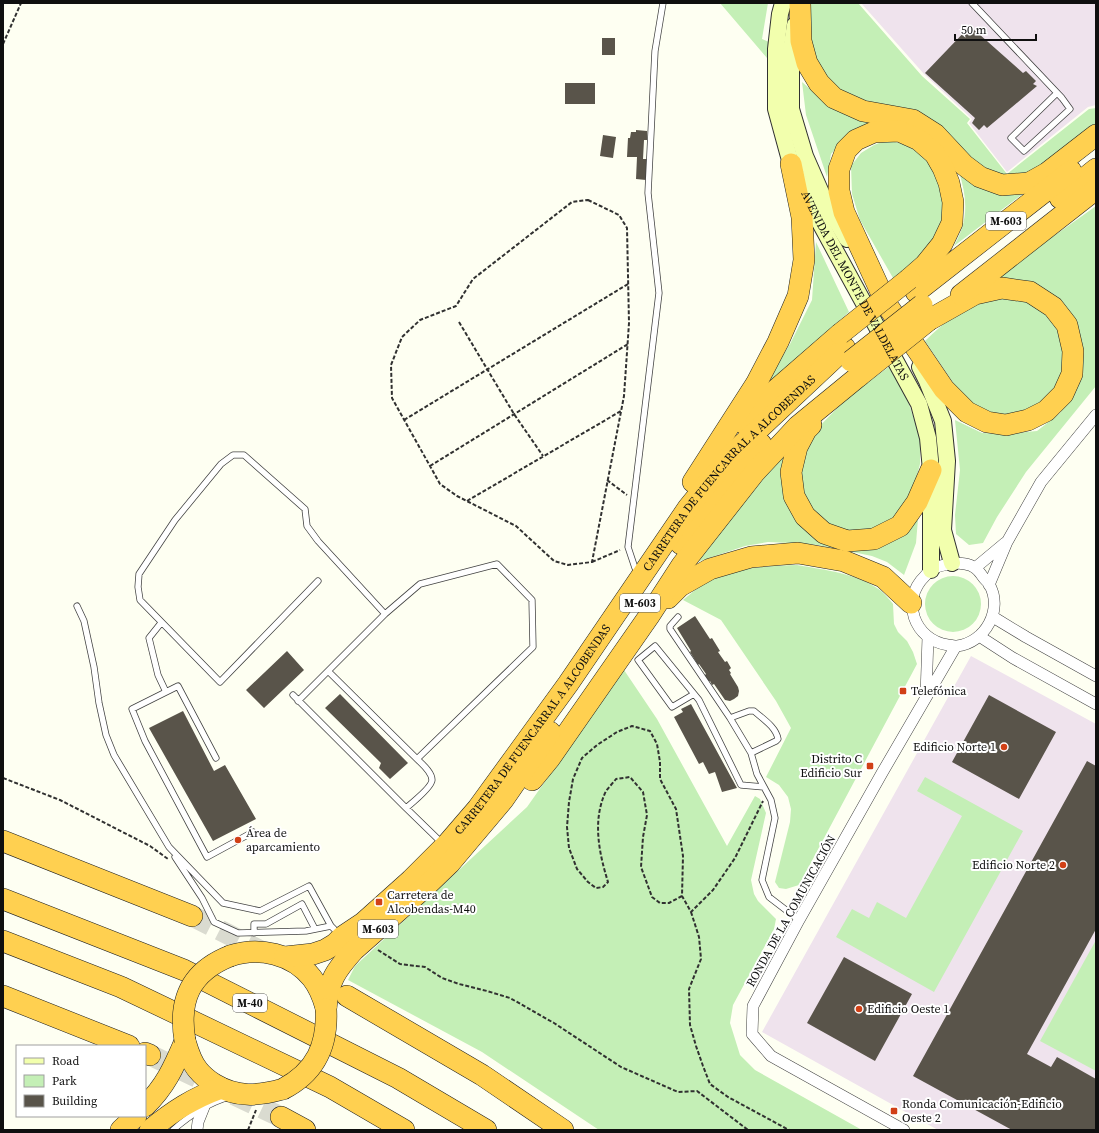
<svg xmlns="http://www.w3.org/2000/svg" width="1099" height="1133" font-family="'Source Serif 4',serif">
  <rect width="100%" height="100%" fill="#fefff2"/>
  <path fill="#efe3ed" d="M861,3h235v102l-8,2 -81,65 -38,-49 3,-4 -48,-45z
    M971,656l125,68v406h-158l-176,-98z"/>
  <path fill="#c4efb6" d="M720,3h48l-6,36 7,3 -2,16z
    M811,3h47l64,73 48,43 -3,4 40,51 82,-65 7,-1v17l-74,53 -24,1 -164,-90 -16,-20 -10,-41z
    M802,82l29,25 43,14 -30,19 -13,14 -4,23 -21,-62z
    M887,140l16,4 16,8 10,7 15,39 -2,25 -12,21 -19,21 -18,13 -33,-58 -8,-26 -1,-28 10,-13 13,-8z
    M959,172l69,18 -74,56c3,-6 6,-12 8,-18 6,-19 3,-37 -3,-56z
    M1096,206v180l-70,86 -29,45 -14,26 -14,2 -13,-11 -1,-19 5,-45 -5,-50 27,13 24,1 31,-3 23,-18 16,-22 3,-56 -89,-56 71,-48z
    M816,242l33,70 -87,77 28,-45 22,-44z
    M986,297l44,3 24,21 13,35 -12,37 -30,21 -22,1 -25,-6 -20,-19 -33,-49c18,-17 37,-35 61,-44z
    M890,366l18,35 12,36v27l-7,27 -15,24 -25,15 -26,2 -22,-9 -21,-22 -6,-29 11,-35 40,-41z
    M787,449l30,90 87,-5 14,-15 -2,24 -12,32 -17,-13 -15,-6 -54,-11 -27,-2 -23,-1 -23,4 -48,16z
    M797,565c28,5 59,8 83,25 5,4 9,9 13,14l1,20 4,8 9,9 6,11 4,12 -118,221 -13,4 -7,-1 -4,-6 15,-60 1,-13 -3,-12 -9,-12 -13,-8 25,-49 -15,-27 -55,-81 -38,-20c9,-7 18,-16 28,-21 27,-12 57,-13 86,-14z
    M925 604a28 28 0 1 1 56 0a28 28 0 1 1-56 0Z
    M624,670l33,49 70,127 28,-50 5,3 6,14 -15,67 3,14 4,7 18,18 -2,10 -41,76 -3,18 10,32 15,15 107,60h-263l-117,-78 -134,-72 7,-14 172,-159z
    M925,777l98,54 -89,161 -98,-55 16,-28 17,9 8,-16 29,16 56,-102 -45,-25z
    M1096,940v131l-56,-30z"/>
  <path fill="#59544a" d="M970,26l53,47 3,-2 10,10 -3,3 4,2 -50,42 -3,-3 -5,5 -7,-7 3,-5 -50,-45z
    M602,38h13v17h-13z
    M565,83h30v21h-30z
    M636,130l11,1v9h-3l-1,19h5l-2,21 -10,-1 1,-22h-10l1,-19h2l1,-6h5z
    M603,135l13,2 -3,21 -13,-2z
    M695,616l15,23 2,-1 8,13 -2,1 7,10 2,-1 4,7 -2,2 2,3 -1,1 8,13 1,4 -1,5 -4,3 -4,2 -5,-1 -11,-16 -2,1 -2,-4 -2,1 -4,-6 2,-2 -7,-10 -1,1 -8,-13 1,-1 -14,-23z
    M287,651l17,19 -40,38 -18,-18z
    M340,694l68,69 -18,16 -11,-11 2,-5 -56,-55z
    M989,695l67,37 -37,67 -67,-37z
    M691,704l46,84 -15,4 -7,-20 -6,2 -6,-12 -4,2 -25,-47 9,-5 -2,-3z
    M183,711l31,60 11,-6 31,54 -43,22 -64,-113z
    M1087,761l9,5v163l-69,125 24,13 6,-10 39,22v51h-84l-99,-54z
    M844,957l68,37 -37,67 -68,-38z"/>
  <g fill="none" stroke-linecap="round" stroke-linejoin="round">
    <path stroke="#dadbd0" stroke-width="21" stroke-dasharray="21 10" stroke-linecap="butt" d="M192,916l77,39
      M150,1055l131,62"/>
    <g stroke="#424242" stroke-width="7">
      <path id="lane" d="M972,3l90,95 8,11 -46,42 -13,-13 46,-45
        M635,568l-7,-21 31,-254 -11,-100 7,-142 8,-48
        M318,581l-98,101 -80,-82 -2,-13 1,-13 36,-54 46,-56 12,-9h11l61,54 2,17 11,15 67,73 35,-30 77,-20 35,36 1,47 -116,112
        M77,606l7,15 10,46 5,36 7,32 8,20 55,92 54,56 37,8 49,-25 22,40
        M678,617l-8,9v3l60,89 21,35 6,21 7,13
        M161,623l-12,15 9,37 8,17 -34,17 13,32 62,116 46,-25
        M328,671l89,88c5,5 15,13 15,21 0,7 -20,23 -26,28l36,35
        M166,692l12,-6 38,72
        M694,694l-22,13 -34,-47 17,-14 44,54 42,85 23,2 7,13 4,18 -13,62 7,17 30,23
        M293,695l113,113
        M298,701l87,-87
        M730,718l19,-7h5c9,8 22,16 24,28l-2,2 -25,12
        M175,857l27,41 12,24 24,11 68,-2 25,-5 3,3
        M254,933v-9h12l36,-20 13,25
        M173,1130c16,-14 35,-27 56,-33"/>
    </g>
    <g stroke="#424242" stroke-width="12">
      <path id="street" d="M952,563c7,0 17,0 23,5 3,2 6,6 8,9 2,3 5,5 6,7 15,25 -4,59 -32,62 -3,0 -7,-1 -9,-1 -34,-5 -48,-45 -23,-69 2,-2 4,-5 6,-7 7,-3 14,-4 21,-6z
        M975,568l30,-25
        M989,585l18,-43 34,-60 55,-67
        M993,617l33,20 70,39
        M979,636l34,22 83,46
        M926,696l2,-59
        M197,1130l1,-8 6,-15
        M904,1130l-133,-74 -19,-22 1,-28 46,-86 83,-147 74,-127"/>
    </g>
    <g stroke="#313131" stroke-width="18">
      <g id="secondary">
        <path id="s1" d="M783,3l-3,11 -4,35v60l15,55 28,57 100,183 9,34 3,32v100"/>
        <path d="M795,25l-4,25v59l14,47 21,48 21,35"/>
        <path d="M920,367l7,14 16,40 4,40 -4,69 9,33"/>
      </g>
    </g>
    <g stroke="#202020" stroke-width="22">
      <g id="highway">
        <path d="M800,3l1,38 6,22 12,20 15,15 29,13 50,9 22,14 29,31 16,12 22,8 27,-2 18,-10 49,-38"/>
        <path d="M1060,198l36,-29"/>
        <path d="M909,279l16,-14 17,-21 10,-21 1,-21 -4,-19 -6,-15 -8,-14 -16,-14 -20,-9 -25,1 -18,8 -10,10 -7,19v22l5,21 43,93 57,84 23,23 20,10 19,3 22,-5 18,-9 17,-17 9,-20 1,-23 -6,-26 -14,-18 -23,-15 -28,-4 -27,6 -46,26"/>
        <path d="M916,292l155,-121"/>
        <path d="M961,295l135,-106"/>
        <path d="M743,423l20,-22 77,-67"/>
        <path d="M811,425l-5,5 -9,17 -6,25 3,24 11,20 19,17 23,8 27,-2 26,-13 17,-24 14,-32"/>
        <path d="M693,482l63,-98 22,-42 20,-46 6,-36 -2,-43 -11,-53"/>
        <path d="M681,544c25,-35 50,-69 80,-100"/>
        <path d="M668,598l12,-12 30,-17 41,-12 47,-4 46,8 39,16 28,26"/>
        <path d="M532,780l18,-22 99,-142 33,-51 73,-93 43,-46 61,-50"/>
        <path d="M3,841l189,75"/>
        <path d="M3,899l181,71 214,108 88,52"/>
        <path d="M3,941l118,46 209,100 74,43"/>
        <path d="M230,956c29,-10 63,-2 82,22 7,9 11,19 14,30"/>
        <path id="s2" d="M285,957l28,-3 12,-4 10,-6 7,-7 21,-14 48,-43 36,-36 31,-36 90,-124 120,-176 44,-54 113,-106"/>
        <path d="M3,996l126,50"/>
        <path d="M347,996l135,79 81,55"/>
        <path d="M326,1009c2,-28 10,-39 28,-59l70,-62 26,-25 53,-63 47,-68"/>
        <path d="M185,1041c3,10 6,21 13,29 4,5 10,10 16,14 23,14 44,12 69,5"/>
        <path d="M145,1053l5,2"/>
        <path d="M145,1106c20,-19 29,-39 40,-65"/>
        <path d="M281,1117l24,13"/>
        <path d="M121,1130l15,-14"/>
        <path d="M150,1130c23,-19 43,-32 71,-42"/>
      </g>
    </g>
    <path stroke="#313131" stroke-width="2" stroke-dasharray="4 2" stroke-linecap="butt" d="M3,44l18,-41
      M588,200l31,15 8,13 2,95 -5,73 -32,166 -24,3 -14,-4 -38,-35 -59,-30 -17,-12 -48,-86 -1,-33 11,-28 18,-17 36,-14 17,-27 99,-77z
      M459,322l55,92 29,42
      M404,420l224,-136
      M430,466l198,-122
      M607,480l20,15
      M467,501l154,-90
      M592,562l28,-12
      M3,778l57,22 90,46 18,13
      M682,896l-13,7h-9l-8,-6 -11,-30 2,-30 4,-22 -4,-23 -13,-15 -14,2c-3,4 -7,8 -10,12 -14,29 -7,62 2,91l-5,5 -7,1 -8,-6 -11,-13 -8,-21 -2,-21 2,-25 4,-23 9,-21 15,-13 20,-13 15,-6 18,5 7,13 3,18v17l16,30 7,47 -1,40 9,16 22,-22 22,-32 28,-57
      M691,912l8,25 2,22 -12,30 1,36 6,21 7,20 7,18 18,13 61,33
      M378,950l22,14 25,3 17,11 17,6 28,7 23,7 44,25 67,44 57,25 19,-1 51,39
      M248,1130l8,-20"/>
    <use href="#lane" stroke="#fff" stroke-width="5.5"/>
    <use href="#street" stroke="#fff" stroke-width="11"/>
    <use href="#secondary" stroke="#f2ffad" stroke-width="16"/>
    <use href="#highway" stroke="#ffd050" stroke-width="21"/>
    <g stroke="#202020" stroke-width="22" stroke-linecap="butt">
      <path id="highway-bridge" d="M840,334l69,-55
        M851,361l71,-56
        M859,376l70,-56
        M185,1041c-7,-41 5,-69 45,-85
        M283,1089c33,-17 45,-44 43,-80"/>
    </g>
    <use href="#highway-bridge" stroke="#ffd050" stroke-width="21"/>
  </g>
  <g fill="#d14016" stroke="#fff" stroke-width="1.5">
    <rect x="899" y="687" width="8" height="8" rx="2"/>
    <circle cx="1004" cy="747" r="4"/>
    <rect x="866" y="762" width="8" height="8" rx="2"/>
    <circle cx="238" cy="840" r="4"/>
    <circle cx="1063" cy="865" r="4"/>
    <rect x="375" y="898" width="8" height="8" rx="2"/>
    <circle cx="859" cy="1009" r="4"/>
    <rect x="890" y="1107" width="8" height="8" rx="2"/>
  </g>
  <g text-anchor="middle" stroke-width="4" stroke-linejoin="round" paint-order="stroke">
    <g fill="#fff" stroke="#575757" stroke-width="1">
      <rect x="986" y="212" width="40" height="18" rx="3"/>
      <rect x="620" y="594" width="40" height="18" rx="3"/>
      <rect x="358" y="920" width="40" height="18" rx="3"/>
      <rect x="233" y="994" width="34" height="18" rx="3"/>
    </g>
    <g font-size="11" font-weight="bold" fill="#0f0f0f">
      <text x="1006" y="225">M-603</text>
      <text x="640" y="607">M-603</text>
      <text x="378" y="933">M-603</text>
      <text x="250" y="1007">M-40</text>
    </g>
    <g font-size="12" fill="#0f0f0f" stroke="#fff">
      <text dy="4" stroke="none"><textPath href="#s1" startOffset="301">AVENIDA DEL MONTE DE VALDELATAS</textPath></text>
      <text dy="4" stroke="none"><textPath href="#s2" startOffset="670">CARRETERA DE FUENCARRAL A ALCOBENDAS</textPath></text>
      <text dy="4" stroke="none"><textPath href="#s2" startOffset="346">CARRETERA DE FUENCARRAL A ALCOBENDAS</textPath></text>
      <text transform="translate(791 911) rotate(-61)" y="4">RONDA DE LA COMUNICACIÓN</text>
    </g>
    <g font-size="12" fill="#0f0f0f" stroke="#fff" text-anchor="start">
      <text x="911" y="695">Telefónica</text>
      <text x="996" y="751" text-anchor="end">Edificio Norte 1</text>
      <text x="862" y="763" text-anchor="end">Distrito C<tspan x="862" dy="14">Edificio Sur</tspan></text>
      <text x="246" y="837">Área de<tspan x="246" dy="14">aparcamiento</tspan></text>
      <text x="1055" y="869" text-anchor="end">Edificio Norte 2</text>
      <text x="387" y="899">Carretera de<tspan x="387" dy="14">Alcobendas-M40</tspan></text>
      <text x="867" y="1013">Edificio Oeste 1</text>
      <text x="902" y="1108">Ronda Comunicación-Edificio<tspan x="902" dy="14">Oeste 2</tspan></text>
    </g>
  </g>
  <rect width="1099" height="1133" fill="none" stroke="#0f0f0f" stroke-width="8"/>
  <rect x="16" y="1045" width="130" height="72" fill="#ffffff" stroke="#9f9f9f"/>
  <rect x="24" y="1058" width="20" height="6" fill="#f2ffad" stroke="#9f9f9f"/>
  <text x="52" y="1065" font-size="12" fill="#0f0f0f">Road</text>
  <rect x="24" y="1075" width="20" height="12" fill="#c4efb6" stroke="#9f9f9f"/>
  <text x="52" y="1085" font-size="12" fill="#0f0f0f">Park</text>
  <rect x="24" y="1095" width="20" height="12" fill="#59544a" stroke="#9f9f9f"/>
  <text x="52" y="1105" font-size="12" fill="#0f0f0f">Building</text>
  <path d="M955 34v6h81v-6" fill="none" stroke="#0f0f0f" stroke-width="2"/>
  <text x="961" y="34" font-size="12" fill="#0f0f0f" stroke="#ffffff" stroke-width="3" paint-order="stroke">50 m</text>
</svg>
